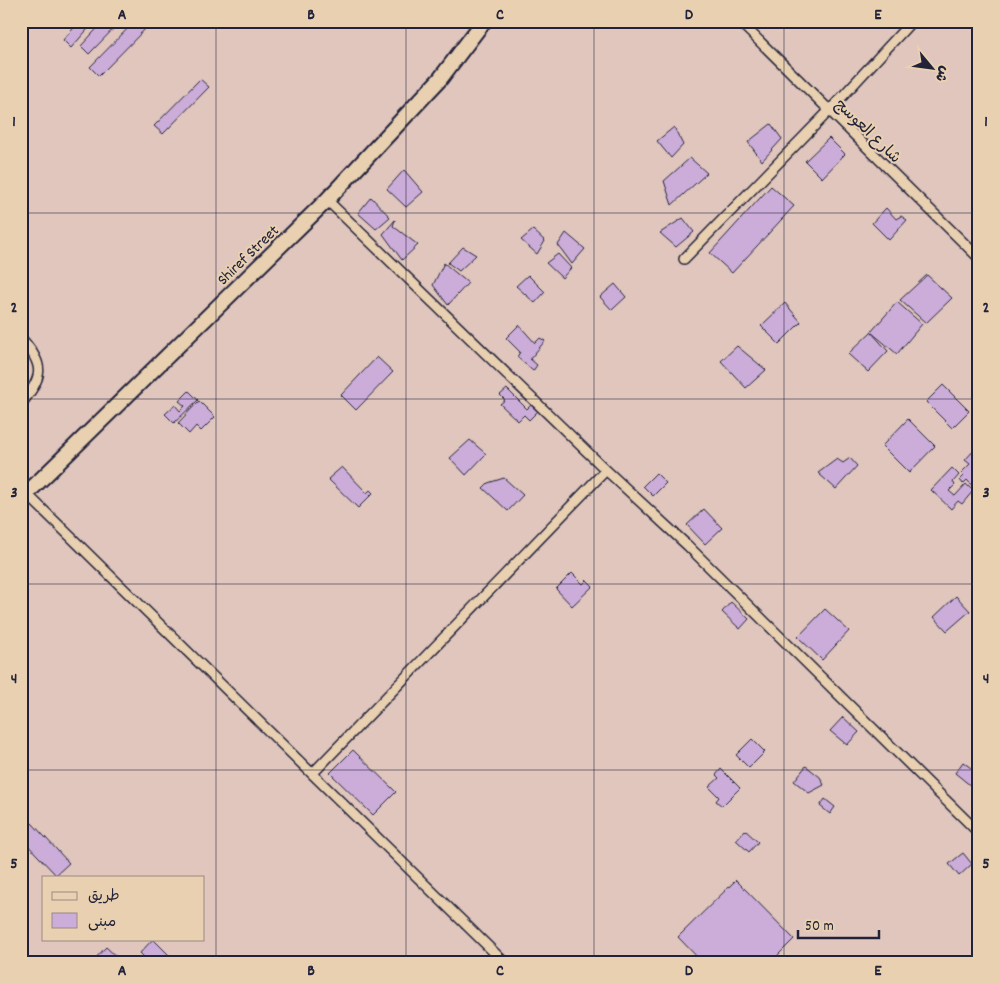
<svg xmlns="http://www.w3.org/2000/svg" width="1000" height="983" font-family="Dekko,'Playpen Sans Arabic',sans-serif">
  <rect width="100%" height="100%" fill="#e0c6bd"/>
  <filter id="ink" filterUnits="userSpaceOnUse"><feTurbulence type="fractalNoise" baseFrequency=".02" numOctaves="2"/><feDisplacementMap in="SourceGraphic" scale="10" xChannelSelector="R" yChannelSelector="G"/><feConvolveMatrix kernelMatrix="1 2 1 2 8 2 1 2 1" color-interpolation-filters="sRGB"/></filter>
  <g filter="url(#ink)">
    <path fill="#ccadda" stroke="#22223b" d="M80,21h15l-24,27 -8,-8z
      M104,21h17l-32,33 -8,-8z
      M135,21h18l-54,55 -9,-9z
      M779,21h14l-6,7z
      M200,79l9,8 -46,47 -9,-8z
      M771,124l11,15 -20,22 -14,-19z
      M674,127l9,18 -12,13 -14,-17z
      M829,138l16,16 -23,24 -17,-17z
      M690,158l17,15 -35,32 -8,-24z
      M404,170l19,22 -17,15 -19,-18z
      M771,186l23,20 -62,67 -22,-20z
      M371,197l19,20 -14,12 -18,-16z
      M886,208l10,11 5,-3 6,4 -18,20 -17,-17z
      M683,218l11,14 -18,15 -16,-14z
      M395,220l-2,6 25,19 -16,15 -19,-26z
      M533,230l12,11 -8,13 -16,-14z
      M566,233l19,16 -13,15 -14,-19z
      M463,247l13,8 -17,16 -11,-8z
      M558,254l13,14 -9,10 -16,-15z
      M444,263l24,20 -20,22 -15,-20z
      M528,275l17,17 -10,11 -19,-17z
      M927,275l25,23 -26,25 -26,-23z
      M615,284l11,13 -14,13 -12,-13z
      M897,302l25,22 -25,30 -26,-22z
      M785,303l16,19 -22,22 -18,-18z
      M519,325l16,18 5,-5 5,3 -15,18 7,6 -4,6 -16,-14 3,-5 -14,-14z
      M871,332l17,19 -20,21 -20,-18z
      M737,346l29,24 -20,18 -25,-27z
      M377,357l16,15 -37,38 -15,-15z
      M943,385l26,26 -17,17 -26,-26z
      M507,389l20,20 4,-4 7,6 -9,9 -5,-5 -6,6 -18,-17 5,-4 -5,-5z
      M189,391l9,9 -24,23 -9,-9 10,-9 5,6 5,-5 -6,-5z
      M199,401l16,16 -14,14 -5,-5 -7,8 -11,-11z
      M908,419l27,27 -26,27 -27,-27z
      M470,440l16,14 -20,21 -16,-17z
      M976,448l3,2v37l-3,3 -9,-10 -4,4 -3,-4 4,-4 -3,-3 9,-9 -5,-4z
      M850,458l7,8 -21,23 -18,-16 19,-14 6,4z
      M342,467l25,26 3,-3 3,3 -15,15 -30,-29z
      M952,468l7,7 -6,7 2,3 -6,6 6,5 11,-12 7,7 -11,13 -4,-3 -7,8 -20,-19z
      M656,473l10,10 -13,13 -10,-10z
      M504,478l19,17 -15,16 -25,-23 5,-5z
      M704,509l18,19 -17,16 -18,-19z
      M572,573l11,11 4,-4 6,6 -21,20 -16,-17z
      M956,596l14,15 -23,20 -13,-14z
      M731,602l18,17 -9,10 -18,-17z
      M825,609l24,22 -27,29 -24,-23z
      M843,717l16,15 -12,13 -17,-14z
      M752,739l13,13 -16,16 -13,-13z
      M353,750l43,42 -23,23 -43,-42z
      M963,762l16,12 -8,12 -16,-13z
      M806,766l14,11 4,8 -15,8 -15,-12z
      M721,769l19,19 -18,18 -6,-5 3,-4 -10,-10 10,-9 -3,-3z
      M825,799l10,8 -5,7 -10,-8z
      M32,823l37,40 -13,12 -35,-37v-4z
      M745,830l13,12 -9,10 -13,-12z
      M963,853l9,11 -13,12 -10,-12z
      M736,880l58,59 -23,23h-69l-24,-25z
      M153,939l19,19 -4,4h-19l-9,-9z
      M106,947l15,14 -1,1h-28z"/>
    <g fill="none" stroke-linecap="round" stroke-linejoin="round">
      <g stroke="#22223b" stroke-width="12">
        <path id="minor" d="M739,21l240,237
          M327,200l279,270 82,76 291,287
          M684,259l145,-148 83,-90
          M21,338c25,29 22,38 0,66
          M27,494c158,157 319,311 477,468
          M313,773l293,-303"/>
      </g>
      <g stroke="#22223b" stroke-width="18">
        <path id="secondary" d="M21,499l306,-299 113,-121 44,-58"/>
      </g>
      <use href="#minor" stroke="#e8d0b0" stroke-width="9"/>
      <use href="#secondary" stroke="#e8d0b0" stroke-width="14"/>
    </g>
  </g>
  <path fill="none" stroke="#22223b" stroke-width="1" stroke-opacity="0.55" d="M216,21v941M406,21v941M594,21v941M784,21v941M21,213h958M21,399h958M21,584h958M21,770h958"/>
  <g text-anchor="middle" stroke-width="4" stroke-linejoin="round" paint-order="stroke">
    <g font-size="16" fill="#22223b" stroke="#e8d0b0">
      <text transform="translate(869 130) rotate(44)" y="6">شارع العوسج</text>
      <text transform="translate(247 254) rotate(-44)" y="6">Shiref Street</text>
    </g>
  </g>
  <rect width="1000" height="983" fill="none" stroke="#e8d0b0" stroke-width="55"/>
  <rect x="42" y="876" width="162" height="65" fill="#e8d0b0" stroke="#998a81"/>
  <rect x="52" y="892" width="25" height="8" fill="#e8d0b0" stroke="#998a81"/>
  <text x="88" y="900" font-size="15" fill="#22223b">طريق</text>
  <rect x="52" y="913" width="25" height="15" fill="#ccadda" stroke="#998a81"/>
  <text x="88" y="926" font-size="15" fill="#22223b">مبنى</text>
  <g transform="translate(932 68) rotate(119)" stroke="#e8d0b0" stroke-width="4" paint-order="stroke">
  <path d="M0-4L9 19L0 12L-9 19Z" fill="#22223b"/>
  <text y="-8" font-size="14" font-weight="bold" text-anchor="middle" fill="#22223b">ش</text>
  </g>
  <path d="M798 930v8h81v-8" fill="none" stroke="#22223b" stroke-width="2.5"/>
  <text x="805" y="930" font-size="15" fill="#22223b" stroke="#e8d0b0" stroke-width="4" paint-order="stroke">50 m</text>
  <rect x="28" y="28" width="944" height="928" fill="none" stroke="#22223b" stroke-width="2"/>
  <g font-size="16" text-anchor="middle" font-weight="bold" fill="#22223b">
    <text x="122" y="19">A</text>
    <text x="311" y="19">B</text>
    <text x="500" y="19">C</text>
    <text x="689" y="19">D</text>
    <text x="878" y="19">E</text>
    <text x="14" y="126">1</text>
    <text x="986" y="126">1</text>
    <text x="14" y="312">2</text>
    <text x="986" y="312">2</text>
    <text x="14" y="497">3</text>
    <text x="986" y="497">3</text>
    <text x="14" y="683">4</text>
    <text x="986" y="683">4</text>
    <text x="14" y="868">5</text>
    <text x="986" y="868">5</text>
    <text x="122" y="975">A</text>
    <text x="311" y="975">B</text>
    <text x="500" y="975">C</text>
    <text x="689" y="975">D</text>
    <text x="878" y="975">E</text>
  </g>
</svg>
